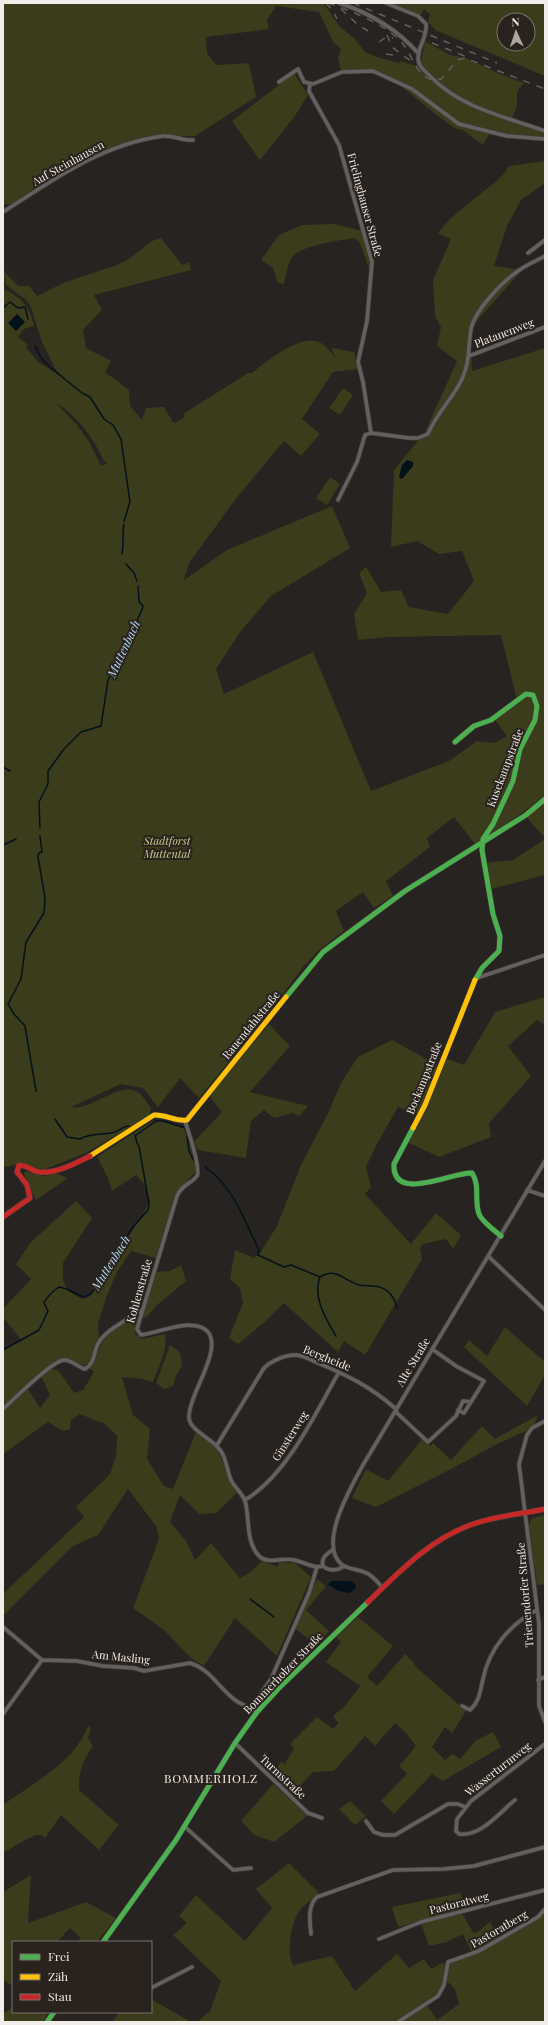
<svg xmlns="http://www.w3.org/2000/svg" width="548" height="2025" font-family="'Playfair Display',serif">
  <rect width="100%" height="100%" fill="#262320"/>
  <path fill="#3a3c1b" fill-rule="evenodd" d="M3,3h321l15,23 15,12 11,14 15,6 19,5 1,-2 16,5c8,-5 6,-17 9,-25l25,14 16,3 29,14 29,11c-10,10 -6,11 -7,23 -1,4 -4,9 -5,12l33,16v3h-20l-34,-6 -8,14 -20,-15 -7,-1 -18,-13 -36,-29 -38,-18 -23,2 -3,-14 3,-8 -8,-7 -14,-30 -43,-6 -9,14 2,9 -63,8 1,17 10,11 32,-2 7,34 -61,39h-20l-11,-2 -64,17 -50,26 -38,27h-9z
    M391,3h154v73l-110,-46 -7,-8 2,-8 -6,-5 -3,6zM504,20h24v24h-24z
    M294,73l14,22 -13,21 -35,44 -28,-39z
    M545,161v22l-24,17 -14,26 -13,40 28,4 -52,59 2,42 73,-23v447l-20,16 -37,25c12,-23 31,-61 34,-86l-7,4c4,27 -22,63 -35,86l-5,4 -21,-27 -27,21 3,9 -44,34 7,15 -19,12 -11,-16 -27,19 8,20 -25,19 -16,17 -34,46 -70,85 -19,-20 -22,29 -15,-19 -22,-4 -50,23c22,4 50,-28 68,-14 5,4 8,10 12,15l-2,8 -63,37 -43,17 -13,-3 -7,-5h-4l-2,3 -14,2v-879c19,11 26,16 31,38l-10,3 -6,8 10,8 -2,2 12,15 25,15 -7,-7 -14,-28 -12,-37 -5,-6 -19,-14 -3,-15 15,16h11l8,10 26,-13 54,-18 12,-6 23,-18 9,-3 21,27 7,-3 2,8 -97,25 8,15 -19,20 3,18 25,13 -6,11 24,18 1,16 12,14 4,-12 18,-1 9,15 2,1 10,-6 -2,-3 65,-41h4c14,-11 50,-41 69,-30 5,3 11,11 15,15l-5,-10 23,4 4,17 -25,3 -31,47 18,15 -19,22 -17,-15 -49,59 -46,63 -5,17 43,-30 105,-44 18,42 -79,48 -31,36 -24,37 8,25 89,-42 58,139 78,-30 28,-20 18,2 12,-7 -12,-16 23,-16 -17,-69 -112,2 -31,3 -4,-26 13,-21 -8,-20 7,-6 15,25 20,-2 8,17 39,7 26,-33 -12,-30 -23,3 -22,-13 -26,6 3,-77 31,-38 32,-71 -20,-15 4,-19 -6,-11 -2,-36 18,-41 -13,-6c11,-15 27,-27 42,-39 10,-8 22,-15 29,-28zM55,402c23,15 38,35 49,59l3,2 -6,3 -11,-23 -13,-18z
    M334,224l28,7 7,29 1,11 -10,-28 -5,-5c-14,2 -58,8 -64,21 -4,7 -5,17 -7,25l-6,-1 -5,-15 -12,-8 18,-25 23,-10z
    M343,388l10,7 -13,20 -11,-7z
    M330,477l10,7 -13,21 -11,-7z
    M545,802v36l-18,-20z
    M545,839v36l-53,14 -6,-26 27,-3z
    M545,997v28l-8,-5 -29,26 23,30 -42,47 2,14 -52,20 -32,-15 13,-27 -22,-8 -22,39 -10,21 5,20 -6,7 46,50 25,-31 25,22 -8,14 -7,-10 -23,5 -3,4 2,11 -57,96 -21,-14 -6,11 -54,-49 -18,18 -28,23 -9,-6 14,-35 -3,-15 -10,-9 5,-29 19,8 6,-5 17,-27 24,-61 27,-52 14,-32 16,-24 34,-17 47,26 4,-9 21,8 31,-53z
    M269,1024l21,22 -40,46 58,14 -9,10 -7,-3 -18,5 -10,-8 -13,11 -5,37 -48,-8 -4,-8 28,-30 -13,-16z
    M161,1120l23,7 13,43 -21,24 -20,64 -25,-7 -14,21 -11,26 -8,26 1,15 -10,24 -5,2 -22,-6 -59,48v-58l19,-8 -19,-24v-8l28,-30 -15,-15 15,-22 45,-41 16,17 -29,45v17l5,11 14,8 7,-2 54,-83 7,-14 -6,-16 -8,-9 -24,16 -4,-13 -11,-21 54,-35z
    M25,1171l19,5 11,-3 13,5 -32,22c-5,-8 -7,-17 -12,-26z
    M181,1265l5,16 -29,24 -10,12 -6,1 16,-46 13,-1z
    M139,1316l-4,18 7,5 23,-5c3,16 -6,32 -12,48l-11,-3 -20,-2 11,38 17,14 -3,30 17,27 9,3 23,-57 20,15 21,46 -21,20 -17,1 -19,-19 -10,27 16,19 9,19 16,-17 29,35 9,-5 13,-12 16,6 1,-5 16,1 16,14 -34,79 -42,-38 -31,48 -13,-8 -27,-28 -31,-22 26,-69 -3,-13 -28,-37 -30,46 -25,11 -70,70v-22l81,-77 -8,-10 34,-33 6,-18 1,-20 -14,-14h-4l-19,-8 -9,6 -1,9 -7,2 -15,-9 -45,32v-43l25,-22 12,19 10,-13 -9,-19 10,-7 7,1 16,23 9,-3 11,-18 -5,-4c8,-8 8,-17 13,-25 4,-9 28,-25 37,-27z
    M505,1327l40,35v13l-18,31 -63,-59 5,-7 18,16z
    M170,1345l10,7 2,14 -6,10 -3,10 -8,3 -9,-6z
    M538,1415l-5,12 -7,4 -27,12 -46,25 -77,39 -24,-9 14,-29 22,12 35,-43 7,8 3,-3 18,17 31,-34 13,13z
    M545,1515v69l-8,1 -8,-60 3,-7z
    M317,1579l9,7 -20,24 23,21 -13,14 -21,-17z
    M358,1617l35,29 -26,31 10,9 28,-32 10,10 -1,1 52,46 -14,22 -7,-6 -13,20 13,13 7,-6 8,5 15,-18 18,-9 8,15 -58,34 -11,-7 -38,40 -13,-13 26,-27 -8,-8 17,-20 -11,-14 -10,-9 -20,23 -10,-10 -31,35 -21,1 -22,24 -21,-20 11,-14 4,2 9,-16 -4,-4 27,-27 16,12 5,-6 -5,-7 12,-10 15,-20 -34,-24 15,-20 -5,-5z
    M88,1726l3,2 -3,10 5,8c-11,16 -14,25 -14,44l40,35 -20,25 -38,-35 -16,23 -3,-3h-6l-11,5 -22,13v-48c30,-22 71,-42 85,-79z
    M273,1784l35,31 -34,27 -20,-7 -13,-14z
    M350,1801l16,15 -11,9 -16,-16z
    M289,1863l31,31c-7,5 -18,12 -22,19 -7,11 -12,41 -5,52l39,-9 23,35 42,-37 12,14 15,-9 7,10 11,-6 3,1 -1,19 -5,9 -45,30h-197l13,-11 11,-30 -48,-46 14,-12 -8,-7 17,-21 49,46 27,-33 -16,-19z
    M31,1875l-3,48 58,-21 30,16 -19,24h-19l2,-5 -10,-9 -13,14h-44v44l-10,-6v-88z
    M460,1893l7,16 -69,18 -6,-20z
    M462,1913l11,19 3,1 14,-11 9,17 -27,14 -9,-19 -16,8 -18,4 -8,-22z
    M543,1915l2,3v104h-144l26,-17 10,15 22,-16c-2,-8 -4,-20 -13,-22l3,-18 30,-11z
    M151,1999l40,23h-79l7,-10h32z
    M13,2008v4h30l4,3 -4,7h-40v-9z"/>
  <path fill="#03111b" d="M17,314l8,8 -9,9 -8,-8z
    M407,460l6,2v4l-10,12 -2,1 -2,-2 3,-12z
    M331,1581h19l5,3 1,4 -6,5 -11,-2 -11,-6z"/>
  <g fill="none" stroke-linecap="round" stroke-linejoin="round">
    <path stroke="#03111b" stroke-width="1.5" d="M3,308l7,-6 8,6 7,-1 3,12
      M35,346l6,12 10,10 31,25 8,4 14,22 9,6 8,14 9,63 -6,19
      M122,554c2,-11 0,-20 2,-30
      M126,564l8,9 3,8
      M3,767l7,4
      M40,828l-1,-26 9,-18v-13l16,-22 17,-17 20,-6 7,-46 34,-70 1,-4 -4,-4 -1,-16
      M3,845l13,-6
      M36,1091l-11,-65 -11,-12 -6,-10 13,-25 5,-37 18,-29 1,-15 -7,-41 1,-4 3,-1 -2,-16
      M55,1119l12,18 13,2c10,-6 21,-4 31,-6 7,-1 12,-7 18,-7
      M135,1136l21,-15h7l22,7 1,3
      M187,1136l2,15 5,10
      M205,1167c29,20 39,53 54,83l-1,5 26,12 7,-2 29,12c17,-10 22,3 39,8 4,1 8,0 12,1 15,0 23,9 26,22
      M320,1277c-8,20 6,42 16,59
      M3,1350l36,-20 9,-19 -4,-8c3,-6 9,-12 15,-16l8,2 16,8 8,-3 42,-67 15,-17 1,-6 -10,-58 -2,-3 -2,-8
      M250,1599l24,18"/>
    <g stroke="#403d3a" stroke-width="5">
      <path id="street" d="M339,3c31,10 58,26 80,51
        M386,3l32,13 8,8c2,13 -11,26 -7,39 2,6 8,10 12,14 30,31 75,40 114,54
        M279,82l19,-13 6,13 9,2 29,-12 31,-1 39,18 47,35 48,12 38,3
        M310,84l-1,7 30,54 33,117 -5,59 -9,41 5,20 8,51
        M3,212c50,-32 99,-68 160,-76 10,-1 20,5 30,4
        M528,253l17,-13
        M469,356l76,-29
        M338,500l19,-38 8,-27 6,-2 38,5h9l10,-4c8,-21 25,-35 34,-55 8,-17 6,-32 9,-50 4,-19 31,-47 47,-58 8,-6 18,-10 27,-15
        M477,978l68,-23
        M185,1121c3,9 16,48 12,55 -7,9 -15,8 -20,20l-40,133 4,6c18,-2 53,-19 67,-3 15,19 -20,63 -19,86 1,14 29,22 35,39 3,8 4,16 7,23 4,8 11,13 14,21 5,16 0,40 14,55 9,9 24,1 35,4 11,2 18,9 29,6 5,5 15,5 21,0
        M527,1190l18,6
        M488,1256l57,54
        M3,1409c10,-9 50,-49 61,-49 8,0 14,7 21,9 11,-6 8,-18 14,-27 7,-12 31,-24 43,-32
        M458,1410l6,3 7,-11
        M545,1421l-13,7 -5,7 -8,29 20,160v82l6,16
        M217,1445l47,-77c7,-7 21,-13 31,-13 8,0 16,5 23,8 31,13 53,24 78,46l1,4 31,29 28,-26 7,-15 8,1 13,-21 -28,-15 -24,-17
        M245,1500c42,-25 70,-86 94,-128
        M323,1566c-2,-8 3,-12 10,-16
        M382,1587c-5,-6 -11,-13 -18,-15 -8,-3 -17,-3 -23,-8 -23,-21 10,-77 22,-99l182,-304
        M3,1627l39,33 35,1 26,5 31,2 10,3 46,-8c20,6 29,25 45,37 7,5 15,7 22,12
        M538,1680l7,-3
        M252,1706l19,-27 38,-86 8,-26
        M462,1706l8,4c10,-9 10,-19 13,-31 6,-30 27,-55 54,-69
        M3,1714l39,-54
        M235,1743l73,70 14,5
        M515,1800c-15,12 -34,37 -56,34l-3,-3 1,-12 14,-18 74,-57
        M366,1821l8,11 9,3h12l53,-31h10l7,3
        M184,1826l49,44 18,-2
        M311,1934c-1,-12 -4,-28 6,-37l76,-27 51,-1 30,-3 71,-19
        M379,1939l42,-17 124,-32
        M151,1988l41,-21
        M398,2022l40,-26 6,-11 4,-23 31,-11 59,-34 7,-8"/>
    </g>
    <g stroke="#403d3a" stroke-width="6">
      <path id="fast" d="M455,742l19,-16 17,-6 35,-26 7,1 4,11 -2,14 -15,29 -7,32 -20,43 -10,15 -1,11 11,64 7,22 -1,15 -17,17 -7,12
        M286,997l37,-45 82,-61 121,-76 19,-16
        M413,1128l-19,36c-2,40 60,7 78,9 9,13 1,30 8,43 5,8 14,14 21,20
        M103,1942l73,-102 59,-97 22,-31 22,-24 89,-86
        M47,2022l7,-10"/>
    </g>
    <g stroke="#403d3a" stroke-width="6">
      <path id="slow" d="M413,1128l12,-23 50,-125
        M90,1156l64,-41c12,-1 21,7 33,5l99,-123"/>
    </g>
    <g stroke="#403d3a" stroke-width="6">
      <path id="jam" d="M3,1217l27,-19 -3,-13 -10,-13 2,-7c8,0 13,6 20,7 17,2 37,-9 51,-16
        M368,1602c31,-30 62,-63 105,-78 22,-8 49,-10 72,-15"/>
    </g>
    <use href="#street" stroke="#63615f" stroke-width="3.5"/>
    <use href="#fast" stroke="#4caf50" stroke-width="5"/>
    <use href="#slow" stroke="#ffc107" stroke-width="5"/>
    <use href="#jam" stroke="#c62828" stroke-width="5"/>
    <path stroke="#625f5d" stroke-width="1.5" stroke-dasharray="7 7" stroke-linecap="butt" d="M16,3h1
      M326,3l7,8 4,8
      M328,3c24,8 59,22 75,41 11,13 15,41 38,35l17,-19 7,-2 80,31
      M353,3l144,60
      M341,9l16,15 11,7
      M387,35l5,12 20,15
      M379,42l6,-4h8
      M432,43l35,14
      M386,54l14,2"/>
  </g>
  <g text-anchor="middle" stroke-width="4" stroke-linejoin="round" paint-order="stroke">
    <g font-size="11" fill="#f1ede9" stroke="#29221d">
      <text transform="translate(68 163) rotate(-29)" y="4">Auf Steinhausen</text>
      <text transform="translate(365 205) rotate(75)" y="4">Frielinghauser Straße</text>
      <text transform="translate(504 333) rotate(-21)" y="4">Platanenweg</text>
      <text transform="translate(505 768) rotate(-69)" y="4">Kusekampstraße</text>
      <text transform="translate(251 1025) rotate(-51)" y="4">Rauendahlstraße</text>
      <text transform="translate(424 1078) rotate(-68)" y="4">Bockampstraße</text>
      <text transform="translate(139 1291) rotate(-74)" y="4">Kohlenstraße</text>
      <text transform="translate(327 1358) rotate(22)" y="4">Bergheide</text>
      <text transform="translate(413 1362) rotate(-59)" y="4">Alte Straße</text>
      <text transform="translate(290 1436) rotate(-57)" y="4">Ginsterweg</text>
      <text transform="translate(525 1595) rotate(-95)" y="4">Trienendorfer Straße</text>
      <text transform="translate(121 1657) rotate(6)" y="4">Am Masling</text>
      <text transform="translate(283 1673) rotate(-46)" y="4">Bommerholzer Straße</text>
      <text transform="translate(498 1769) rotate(-38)" y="4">Wasserturmweg</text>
      <text transform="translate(283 1777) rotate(43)" y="4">Turmstraße</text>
      <text transform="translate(459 1903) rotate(-14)" y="4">Pastoratweg</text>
      <text transform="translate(499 1929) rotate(-30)" y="4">Pastoratberg</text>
    </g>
    <g font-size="11" font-style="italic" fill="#cbd18c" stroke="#29221d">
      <text x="167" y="845">Stadtforst<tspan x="167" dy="13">Muttental</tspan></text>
    </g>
    <g font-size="12" font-style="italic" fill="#b5ddf5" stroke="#29221d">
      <text transform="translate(124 649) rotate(-65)" y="4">Muttenbach</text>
      <text transform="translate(111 1263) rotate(-58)" y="4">Muttenbach</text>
    </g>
    <g font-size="12" letter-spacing="1" fill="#f1ede9" stroke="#29221d">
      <text x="211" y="1783">BOMMERHOLZ</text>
    </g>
  </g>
  <rect width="548" height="2025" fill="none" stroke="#f1ede9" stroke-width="8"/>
  <rect x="12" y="1941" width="140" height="72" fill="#29221d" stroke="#79736f"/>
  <rect x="20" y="1954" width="20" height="6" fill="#4caf50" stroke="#79736f"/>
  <text x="48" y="1961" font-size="12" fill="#f1ede9">Frei</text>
  <rect x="20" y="1974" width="20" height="6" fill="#ffc107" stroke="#79736f"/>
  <text x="48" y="1981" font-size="12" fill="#f1ede9">Zäh</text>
  <rect x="20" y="1994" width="20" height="6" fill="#c62828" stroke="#79736f"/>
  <text x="48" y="2001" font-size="12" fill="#f1ede9">Stau</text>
  <g transform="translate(516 32) rotate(357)"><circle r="19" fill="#29221d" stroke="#79736f"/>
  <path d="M0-3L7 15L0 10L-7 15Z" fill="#aaa6a3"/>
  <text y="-6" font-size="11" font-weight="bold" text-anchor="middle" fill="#f1ede9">N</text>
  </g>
</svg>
